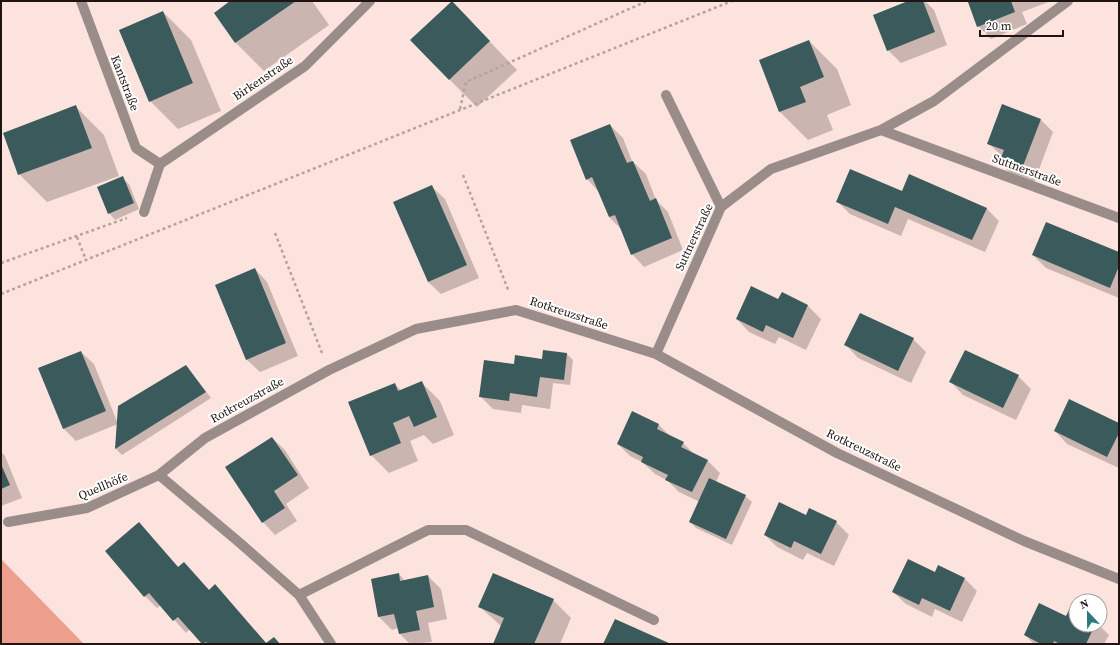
<svg xmlns="http://www.w3.org/2000/svg" width="1120" height="645" font-family="'Source Serif 4',serif">
  <rect width="100%" height="100%" fill="#fde3dd"/>
  <path fill="#ec9f8c" d="M1,559l83,85h-83z"/>
  <path fill="#0003" d="M232,1h80l17,24 -65,46 -28,-28 -21,-30z
    M911,1h14l9,9 13,35 -46,18 -13,-13z
    M973,1h78l-29,11 5,12 -36,15 -13,-13z
    M452,2l65,68 -40,37 -28,-28z
    M163,12l28,28 30,71 -43,18 -28,-28z
    M809,41l28,28 14,36 -24,10 6,15 -25,10 -28,-28z
    M76,107l28,28 15,41 -72,26 -28,-28z
    M1041,120l12,12 -19,51 -21,-7 -13,-13 3,-6 -15,-14z
    M610,125l13,13 9,23 14,13 10,26 12,12 15,38 -39,17 -12,-13 -11,-25 -12,-12 -10,-25 -12,-13z
    M122,178l7,6 10,25 -24,11 -6,-7z
    M432,187l13,12 34,79 -38,16 -13,-12z
    M903,192l83,16 13,13 -14,31 -77,-33 -7,17 -51,-22 -13,-13z
    M1119,253v45l-73,-30 -13,-13z
    M255,269l12,13 31,74 -38,16 -13,-12 -31,-75z
    M782,293l26,13 13,13 -15,31 -27,-13 -4,7 -26,-12 -12,-13 42,-18z
    M913,339l13,13 -15,31 -53,-25 -12,-13z
    M81,352l13,12 24,60 -42,17 -13,-13z
    M567,354l6,6 -3,25 -17,-2 -3,26 -28,-4 -1,8 -28,-4 -13,-13 34,-31z
    M186,366l25,32 -89,57 -6,-6 3,-43z
    M1018,376l13,13 -15,31 -53,-25 -12,-13z
    M422,383l18,18 14,34 -21,9 -9,-9 -14,6 8,20 -29,12 -18,-18 23,-71 8,7z
    M1119,424v44l-52,-24 -12,-13z
    M659,425l12,12 12,6 12,12 13,6 12,12 -4,9 29,14 7,6 -20,43 -36,-17 -6,-6 10,-20 -21,-10 -11,-11 -13,-7 -13,-12 -12,-6 -12,-12z
    M272,438l13,12 24,38 -23,16 11,17 -22,14 -12,-13z
    M1,452l4,4 17,42 -21,8z
    M807,517l29,5 13,13 -15,31 -27,-13 -4,7 -26,-13 -12,-12z
    M139,523l40,45 5,-5 25,27 6,-4 52,58h13h-77l-13,-15 -4,4 -25,-28 -4,3 -12,-12z
    M936,573l29,6 12,12 -15,31 -27,-13 -3,8 -26,-13 -13,-12z
    M399,574l6,7 23,-5 13,13 6,30 -19,4 4,19 -22,2 -10,-10 -2,-6 -6,2 -13,-13 -7,-37z
    M553,600l18,18 -11,26h-66l7,-18 -21,-19z
    M1076,613v12h23l10,10 -5,9h-70l-9,-9z"/>
  <path fill="#3a5a5c" d="M230,1h66l-61,42 -21,-30z
    M452,1l38,40 -41,39 -39,-40z
    M908,1h15l12,31 -48,19 -14,-36z
    M970,1h41l4,11 -38,15 -9,-25z
    M163,11l30,72 -44,19 -30,-72z
    M809,40l15,37 -24,10 6,15 -27,10 -20,-52z
    M1002,104l39,15 -20,52 -22,-8 5,-13 -17,-6z
    M76,105l16,43 -74,27 -15,-42z
    M610,124l17,39 6,-2 17,40 6,-3 16,40 -41,17 -16,-40 -6,2 -17,-40 -6,3 -16,-40z
    M850,169l52,22 7,-17 78,34 -15,32 -77,-33 -7,17 -52,-22z
    M123,176l11,27 -26,11 -11,-27z
    M432,185l35,80 -39,17 -35,-80z
    M1046,222l73,30v14l-9,22 -78,-33z
    M255,268l31,75 -40,17 -31,-75z
    M751,286l27,13 4,-7 26,13 -15,33 -27,-13 -3,7 -27,-13z
    M860,313l54,25 -16,33 -54,-26z
    M543,350l24,3 -3,27 -24,-3 -3,20 -27,-4 -1,8 -30,-4 5,-37 30,4 1,-9 27,4z
    M965,350l54,25 -16,33 -54,-26z
    M81,351l25,60 -43,18 -25,-61z
    M186,365l20,27 -91,57 3,-43z
    M422,381l15,36 -23,10 -5,-11 -16,7 8,20 -31,13 -22,-54 47,-19 3,8z
    M1069,399l50,24v10l-12,24 -53,-26z
    M632,411l27,13 -2,5 27,13 -3,5 27,13 -16,32 -27,-12 3,-5 -27,-13 2,-5 -26,-13z
    M272,437l26,38 -24,16 11,17 -23,15 -37,-56z
    M1,464l9,21 -9,4z
    M709,478l37,17 -20,44 -37,-17z
    M779,502l27,13 3,-7 28,13 -16,33 -27,-13 -3,7 -27,-13z
    M139,522l39,45 6,-5 25,28 6,-6 51,59 8,-6 6,7h-72l-2,-2 -4,2 -24,-27 -5,4 -24,-28 -5,4 -39,-46z
    M908,559l27,13 3,-7 27,13 -15,33 -28,-13 -3,7 -27,-13z
    M399,573l1,8 28,-6 6,32 -18,4 4,19 -21,4 -5,-20 -16,3 -7,-38z
    M493,573l61,26 -20,45h-41l11,-26 -26,-11z
    M1039,603l27,13 4,-8 6,3v14h19l-9,19h-26l-6,-3 -1,3h-12l-17,-9z
    M615,619l56,25h-68z"/>
  <g fill="none" stroke-linecap="round" stroke-linejoin="round">
    <path stroke="#b8a29d" stroke-width="2.5" stroke-dasharray="3 3" stroke-linecap="butt" d="M460,109l6,-27 181,-81
      M463,175l46,117
      M275,233l47,120
      M77,237l9,23
      M1,263l126,-45
      M1,294l731,-293"/>
    <path stroke="#9a8d89" stroke-width="10" d="M666,95l55,112
      M144,212l16,-48"/>
    <path stroke="#9a8d89" stroke-width="10" d="M81,1l55,147 24,16 145,-98 65,-65
      M881,130l238,88
      M656,354l65,-147 50,-38 110,-39 53,-29 134,-100
      M159,475l81,68 59,52 32,49
      M8,522l79,-14 72,-33 46,-37 124,-68 87,-41 100,-19 140,44 181,99 187,88 95,38
      M299,595l129,-65h38l188,90"/>
  </g>
  <g text-anchor="middle" stroke-width="4" stroke-linejoin="round" paint-order="stroke">
    <g font-size="12" fill="#1f1411" stroke="#fff">
      <text transform="translate(263 78) rotate(-34)" y="4">Birkenstraße</text>
      <text transform="translate(125 83) rotate(69)" y="4">Kantstraße</text>
      <text transform="translate(1027 170) rotate(20)" y="4">Suttnerstraße</text>
      <text transform="translate(694 237) rotate(-65)" y="4">Suttnerstraße</text>
      <text transform="translate(569 313) rotate(18)" y="4">Rotkreuzstraße</text>
      <text transform="translate(247 400) rotate(-29)" y="4">Rotkreuzstraße</text>
      <text transform="translate(864 450) rotate(26)" y="4">Rotkreuzstraße</text>
      <text transform="translate(103 486) rotate(-23)" y="4">Quellhöfe</text>
    </g>
  </g>
  <rect width="1120" height="645" fill="none" stroke="#1f1411" stroke-width="4"/>
  <g transform="translate(1088 613) rotate(338)"><circle r="19" fill="#ffffff" stroke="#a5a1a0"/>
  <path d="M0-3L7 15L0 10L-7 15Z" fill="#2f787d"/>
  <text y="-6" font-size="11" font-weight="bold" text-anchor="middle" fill="#1f1411">N</text>
  </g>
  <path d="M980 30v6h83v-6" fill="none" stroke="#1f1411" stroke-width="2"/>
  <text x="986" y="30" font-size="12" fill="#1f1411" stroke="#ffffff" stroke-width="3" paint-order="stroke">20 m</text>
</svg>
